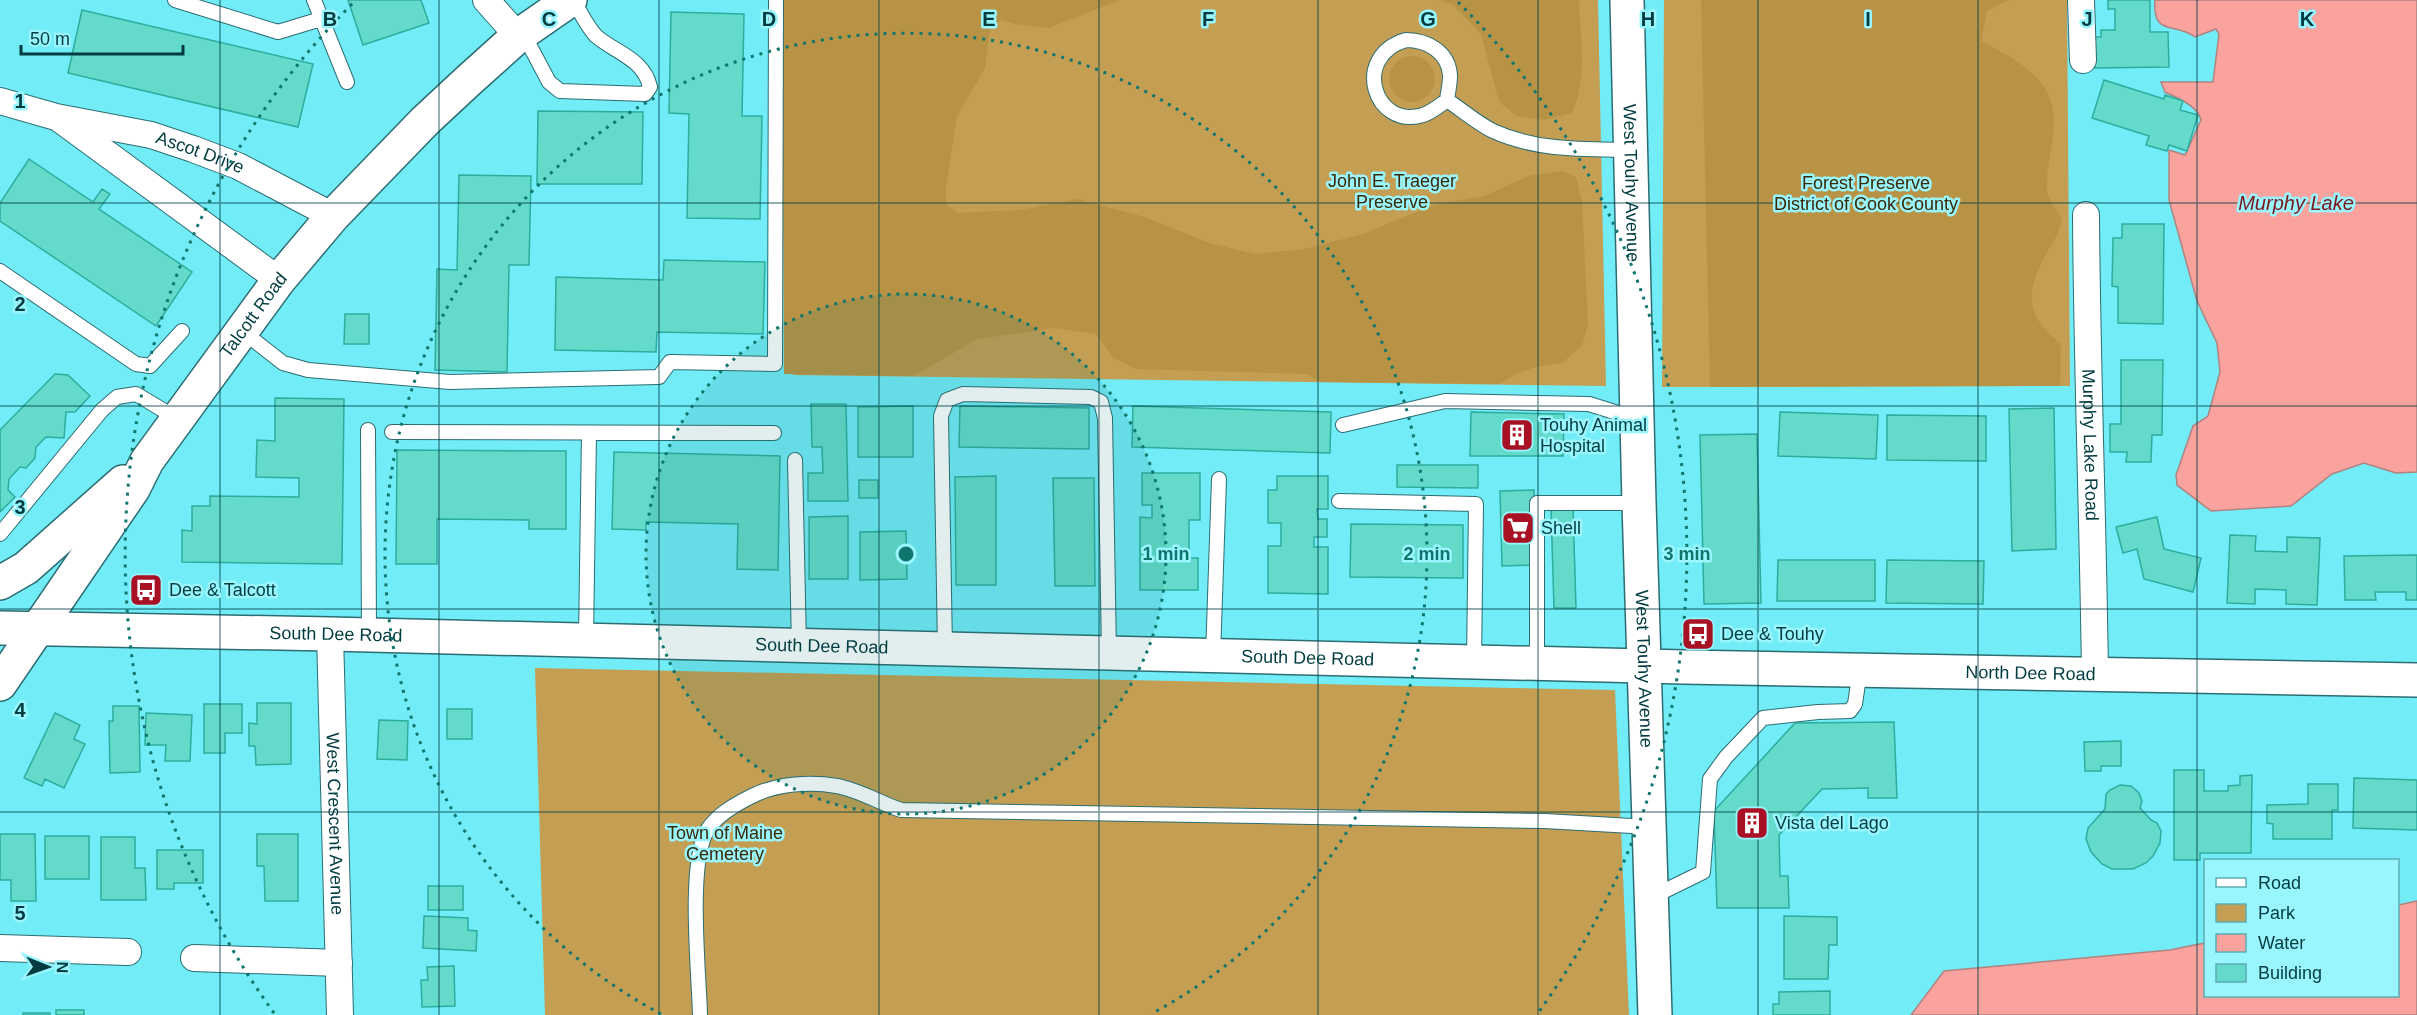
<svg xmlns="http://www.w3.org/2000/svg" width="2417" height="1015" font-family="Helvetica,sans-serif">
  <rect width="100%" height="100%" fill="#72ecf7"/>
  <path fill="#c49e53" d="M795,0h803l8,386 -813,-11z
    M1664,0h403l3,386 -408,1z
    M535,668l1080,22 14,325h-1084z"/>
  <path fill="#b89346" d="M782,0h338l-71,28 -30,-3 -18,-5 -11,8 -5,40 -28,48 -11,72v16l13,9 61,-3 57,-11 68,18 64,26 46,11 49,-5 59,-15 71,-29 50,-9 45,-20 33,-5 14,6 6,24 6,123 -6,22 -20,17 -27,4 -21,8 -14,9 -179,-2 -14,-8 -171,-5 -22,-11 -18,-24 -42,-6 -76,11 -65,37 -129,-2z
    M1439,0h140c1,36 9,80 -7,113l-28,7 -27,-4 -18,-14 -18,-68 -28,-29z
    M1701,0h308l-22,11 -6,30c22,12 44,22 60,42 26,32 4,71 6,107 1,9 10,21 15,29 -5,23 -14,28 -22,47 -16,35 -9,54 21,78l-1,42 -350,1z
    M1389 79a23 23 0 1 1 46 0a23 23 0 1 1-46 0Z"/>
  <path fill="#faa29d" stroke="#af8381" stroke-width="1.5" d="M2155,0h262v472l-21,1 -32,-10 -32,11 -41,32 -80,5 -34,-26 -1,-10 17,-49 15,-10 12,-44 -3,-29 -20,-42 -28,-101v-50l16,5 16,-35c-4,-15 -24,-22 -36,-28l-4,-10h52l6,-48 -3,-5 -21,8c-20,-15 -43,0 -40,-37z
    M2417,901v114h-506l33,-44 226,-21 35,-7 1,53h192v-91z"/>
  <path fill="#64daca" stroke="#2cad9e" stroke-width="1.5" d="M348,0h73l8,23 -66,22z
    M2108,0h42v32h18l1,35 -76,1v-31h8v-7h14v-21h-7z
    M82,10l231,54 -15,63 -230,-54z
    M671,12l73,2 -2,102h20l-2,103 -73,-1 2,-104 -20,-1z
    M2104,80l60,19 1,-4 18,6 -3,9 18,5 -11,36 -18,-6 -2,6 -21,-6 3,-9 -57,-18z
    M538,111l105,1 -1,72h-105z
    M29,159l64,43 9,-13 8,5 -11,15 93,63 -36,54 -156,-105v-18z
    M459,175l72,1 -2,89h-20l-2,107 -72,-2 2,-101 20,1z
    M2122,224h42l-1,100 -45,-1v-36l-6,-1 1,-48h9z
    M664,260l101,2 -2,72 -106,-2 -1,20 -101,-2 1,-73 107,3z
    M345,314h24v30h-25z
    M2121,360h42l-1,75h-10l-1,27h-25l1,-10h-17v-28h11z
    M55,374l13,1 22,21 -15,16h-9l-2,26 -18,-1 -10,10 -1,11 -9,10 -6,-1 -11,12 -1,11 7,7 -15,15v-82z
    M275,398l69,1 -2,165 -160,-2v-32l10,1v-25h18v-10l89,1v-19l-43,-1 1,-37 18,1z
    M811,404h35l2,97h-40v-28h15l-1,-26h-10z
    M913,406v51h-55v-50z
    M960,406l129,2v41l-130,-2z
    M1133,406l198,6 -1,41 -198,-6z
    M2054,408l2,141 -44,2 -3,-142z
    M1471,412l93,2 -1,42h-93z
    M1780,412l98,3 -2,44 -98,-3z
    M1887,415l99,1v45l-99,-1z
    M1757,434l4,169 -57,1 -4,-169z
    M397,450l169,1v78h-37v-9l-92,-1v45h-41z
    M614,452l166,4 -2,114 -41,-1 1,-45 -92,-2v8l-34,-1z
    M1397,465h81v23l-81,-1z
    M1142,473h58v47h-11v38h9v32h-58v-73l12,1v-13h-10z
    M996,476v109h-40l-1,-108z
    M1277,476h51v33h-11l1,10h9v18h-13v10h14v47l-60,-1v-47h13v-23h-13v-33h9z
    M1053,478h41l1,108h-40z
    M859,480h19v18h-19z
    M1534,490l1,75 -33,1 -2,-75z
    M1551,508h22l3,100h-22z
    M848,516v63h-39v-62z
    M2157,517l7,32 37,9 -8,34 -49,-13 -7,-30 -14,4 -7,-26z
    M1351,524l112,1v53l-113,-1z
    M906,531l1,48 -47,1v-48z
    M2230,535l26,1 -1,15 32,1v-15l33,1 -3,67 -31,-1v-14l-31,-1v15l-28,-1z
    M2417,555v45h-11v-8h-31l1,8h-31l-1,-44z
    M1778,560h97v41h-98z
    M1887,560l97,1 -1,43 -97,-1z
    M257,703h34v61l-35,1 -1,-19h-6v-23l8,1z
    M204,704h38v29h-17v20h-21z
    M113,706h26l1,66 -30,1 -1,-52h4z
    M447,709h25v30h-25z
    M55,713l25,12 -6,14 11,5 -21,44 -19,-9 -3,7 -18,-8z
    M146,713l46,2 -2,46h-25l1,-16h-21z
    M379,720l29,1 -1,39 -30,-1z
    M1894,722l3,76h-29v-10l-46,1 -43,46 1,41h8l1,32h-72l-3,-97 81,-88z
    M2121,741v25h-20v5h-16l-1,-29z
    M2174,770h30v21h24v-5l12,-1v-9l12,-1 -1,78h-51v7h-26z
    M2354,778l63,2v50l-64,-2z
    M2308,784h30v26h-6v29h-59v-15l-6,-1v-18l41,-1z
    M2120,785l11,1 8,7 3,8 -2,7 11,12 6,3 4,8 -1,12 -7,13 -7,7 -13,6h-21l-10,-5 -11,-12 -5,-13 2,-11 17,-19 1,-15 4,-4z
    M0,834h35l1,67h-25v-21h-11z
    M257,834h41v67h-33l-1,-35h-7z
    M45,836h44v43h-44z
    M101,837h34v31h10l1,32h-45z
    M157,850h46v33h-29v6h-17z
    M428,886h35v24h-35z
    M424,916l44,2v12l9,1 -1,20 -53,-3z
    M1784,916l53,1v28h-8l-1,34h-44z
    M454,966l1,40 -33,1 -1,-27h7l-1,-13z
    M1830,991v24h-57v-11h6v-12z
    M56,1010h28v5h-28z
    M23,1013h27v2h-27z"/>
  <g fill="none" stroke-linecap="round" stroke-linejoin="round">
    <g stroke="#2c6d73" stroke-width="16">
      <path id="lane" d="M175,0l103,32 43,-13
        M314,0l33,82
        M523,33l26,49 11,9 85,3 5,-7c-6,-28 -34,-34 -54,-51 -9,-9 -16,-25 -23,-36
        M1406,40c21,0 43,12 44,36 0,8 -2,16 -3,24 -8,6 -15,12 -24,15 -49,15 -72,-59 -17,-75z
        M1447,100c15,10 30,23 46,31 44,20 90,18 138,19
        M0,271l136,93 14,2 32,-35
        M242,331l41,32 25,7 142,12 209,-5 11,-15 105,2 1,-364
        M1343,425l102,-24 144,3 48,15
        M368,430l1,205
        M392,432l382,1
        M795,460l4,185
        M1339,501l137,3 -2,158
        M0,534l102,-124 15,-13 19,-3 42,25
        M586,640l3,-207
        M945,649l-4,-233 6,-16 16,-6 128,3 10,5 4,16 4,235
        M1213,656l6,-177
        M1537,663v-160h102
        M1652,897l51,-25 7,-93 16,-22 37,-39 55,-6 32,-1 5,-7 5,-34
        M700,1015c-1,-42 -13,-154 8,-186 10,-15 28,-25 44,-33 24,-12 57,-15 85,-10 22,4 43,17 64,24l644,11 104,6"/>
    </g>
    <g stroke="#2c6d73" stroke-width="28">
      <g id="street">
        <path d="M486,0l32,36"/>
        <path d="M2081,0l2,60"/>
        <path id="s1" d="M0,101l56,16 95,18 42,14 45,17 95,50"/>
        <path d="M61,120l218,160"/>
        <path id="s2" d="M2086,215c1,153 7,306 9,460"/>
        <path id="s3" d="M330,634l10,381"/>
        <path d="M0,948l128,4"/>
        <path d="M194,958l145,5"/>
      </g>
    </g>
    <g stroke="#2c6d73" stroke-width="36">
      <g id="secondary">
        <path id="s4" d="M1627,0l12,503 16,512"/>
        <path d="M0,583l26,-15 97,-86"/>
        <path id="s5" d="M0,628l330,6 1354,33 733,13"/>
        <path id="s6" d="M0,684l133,-195 14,-28 132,-181 54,-64 92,-95 43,-40 50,-45 52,-36"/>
      </g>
    </g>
    <use href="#lane" stroke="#fff" stroke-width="14"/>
    <use href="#street" stroke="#fff" stroke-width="26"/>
    <use href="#secondary" stroke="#fff" stroke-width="33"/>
  </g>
  <path fill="none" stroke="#013c41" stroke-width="1.5" stroke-opacity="0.55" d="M220,0v1015M439,0v1015M659,0v1015M879,0v1015M1099,0v1015M1318,0v1015M1538,0v1015M1758,0v1015M1978,0v1015M2197,0v1015M0,203h2417M0,406h2417M0,609h2417M0,812h2417"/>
  <circle cx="906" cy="554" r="260" fill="#0f766e" fill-opacity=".12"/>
  <g fill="none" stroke="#0f766e" stroke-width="3" stroke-dasharray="3 6">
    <circle cx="906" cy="554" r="260"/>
    <path d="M661 1014A521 521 0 1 1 1151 1014"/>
    <path d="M274 1013A781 781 0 0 1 354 2M1458 2A781 781 0 0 1 1538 1013"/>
  </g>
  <defs>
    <g id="building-square" transform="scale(1.725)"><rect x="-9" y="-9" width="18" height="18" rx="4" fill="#a81124" stroke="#9af6fe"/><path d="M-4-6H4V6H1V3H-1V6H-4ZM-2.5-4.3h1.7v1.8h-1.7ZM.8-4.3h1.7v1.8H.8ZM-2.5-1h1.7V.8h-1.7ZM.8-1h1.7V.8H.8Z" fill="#fff"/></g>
    <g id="supermarket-square" transform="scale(1.725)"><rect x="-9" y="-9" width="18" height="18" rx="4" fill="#a81124" stroke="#9af6fe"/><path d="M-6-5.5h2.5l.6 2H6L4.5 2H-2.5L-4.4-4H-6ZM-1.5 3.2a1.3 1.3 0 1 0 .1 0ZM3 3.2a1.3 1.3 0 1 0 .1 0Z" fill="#fff"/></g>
    <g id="bus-square" transform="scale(1.725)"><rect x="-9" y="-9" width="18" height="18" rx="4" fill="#a81124" stroke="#9af6fe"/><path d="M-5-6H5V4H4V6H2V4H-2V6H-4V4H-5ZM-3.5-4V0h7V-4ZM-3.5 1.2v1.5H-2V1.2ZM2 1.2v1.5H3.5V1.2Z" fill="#fff"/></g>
  </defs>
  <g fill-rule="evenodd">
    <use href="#building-square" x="1517" y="435"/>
    <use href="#supermarket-square" x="1518" y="528"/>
    <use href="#bus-square" x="146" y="590"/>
    <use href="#bus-square" x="1698" y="634"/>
    <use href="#building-square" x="1752" y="823"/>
  </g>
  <g text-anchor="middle" stroke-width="5" stroke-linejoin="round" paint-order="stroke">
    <g font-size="18" fill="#013c41" stroke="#9af6fe">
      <text dy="6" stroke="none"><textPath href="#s1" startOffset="207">Ascot Drive</textPath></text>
      <text dy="6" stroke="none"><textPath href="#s4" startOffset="183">West Touhy Avenue</textPath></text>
      <text dy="6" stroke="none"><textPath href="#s6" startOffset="448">Talcott Road</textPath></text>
      <text dy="6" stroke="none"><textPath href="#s2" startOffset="230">Murphy Lake Road</textPath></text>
      <text dy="6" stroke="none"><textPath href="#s5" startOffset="336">South Dee Road</textPath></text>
      <text dy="6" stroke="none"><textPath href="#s5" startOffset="822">South Dee Road</textPath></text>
      <text dy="6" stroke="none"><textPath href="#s5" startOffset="1308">South Dee Road</textPath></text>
      <text dy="6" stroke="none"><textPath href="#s4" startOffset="669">West Touhy Avenue</textPath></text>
      <text dy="6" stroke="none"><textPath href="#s5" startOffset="2031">North Dee Road</textPath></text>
      <text dy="6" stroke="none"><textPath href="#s3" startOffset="190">West Crescent Avenue</textPath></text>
    </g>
    <g font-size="18" fill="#392906" stroke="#9af6fe">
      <text x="1392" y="187">John E. Traeger<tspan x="1392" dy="21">Preserve</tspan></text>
      <text x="1866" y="189">Forest Preserve<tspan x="1866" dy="21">District of Cook County</tspan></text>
      <text x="725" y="839">Town of Maine<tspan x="725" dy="21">Cemetery</tspan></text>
    </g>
    <g font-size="18" fill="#013c41" stroke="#9af6fe" text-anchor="start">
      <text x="1540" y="431">Touhy Animal<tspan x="1540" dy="21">Hospital</tspan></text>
      <text x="1541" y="534">Shell</text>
      <text x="169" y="596">Dee &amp; Talcott</text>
      <text x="1721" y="640">Dee &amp; Touhy</text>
      <text x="1775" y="829">Vista del Lago</text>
    </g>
    <g font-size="20" font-style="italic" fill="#7c171e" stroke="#9af6fe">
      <text x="2296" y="210">Murphy Lake</text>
    </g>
  </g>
  <g font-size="20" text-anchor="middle" font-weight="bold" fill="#013c41" stroke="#9af6fe" stroke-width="5" stroke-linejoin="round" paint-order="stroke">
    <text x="330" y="26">B</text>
    <text x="549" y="26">C</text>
    <text x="769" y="26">D</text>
    <text x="989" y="26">E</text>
    <text x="1208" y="26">F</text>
    <text x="1428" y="26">G</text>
    <text x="1648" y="26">H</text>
    <text x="1868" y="26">I</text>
    <text x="2087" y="26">J</text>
    <text x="2307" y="26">K</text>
    <text x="20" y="108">1</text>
    <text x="20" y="311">2</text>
    <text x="20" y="514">3</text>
    <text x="20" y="717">4</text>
    <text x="20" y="920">5</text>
  </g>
  <circle cx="906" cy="554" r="9" fill="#0f766e" stroke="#9af6fe" stroke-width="3"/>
  <g font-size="18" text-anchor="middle" font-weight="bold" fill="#0f766e" stroke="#9af6fe" stroke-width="5" stroke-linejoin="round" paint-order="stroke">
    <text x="1166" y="560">1 min</text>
    <text x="1427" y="560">2 min</text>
    <text x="1687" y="560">3 min</text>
  </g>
  <rect x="2204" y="859" width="195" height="138" fill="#9af6fe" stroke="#5dacb2" stroke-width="1.5"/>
  <rect x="2216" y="878" width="30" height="9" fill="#ffffff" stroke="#5dacb2" stroke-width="1.5"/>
  <text x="2258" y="889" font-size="18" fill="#013c41">Road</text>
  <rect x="2216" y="904" width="30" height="18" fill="#c49e53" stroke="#5dacb2" stroke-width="1.5"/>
  <text x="2258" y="919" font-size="18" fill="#013c41">Park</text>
  <rect x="2216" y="934" width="30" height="18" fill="#faa29d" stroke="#5dacb2" stroke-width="1.5"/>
  <text x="2258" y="949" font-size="18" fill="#013c41">Water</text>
  <rect x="2216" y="964" width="30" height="18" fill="#64daca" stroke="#5dacb2" stroke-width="1.5"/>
  <text x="2258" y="979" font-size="18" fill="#013c41">Building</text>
  <g transform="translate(48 967) rotate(91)" stroke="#9af6fe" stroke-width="4.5" paint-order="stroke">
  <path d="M0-4.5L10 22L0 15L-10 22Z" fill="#013c41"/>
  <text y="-9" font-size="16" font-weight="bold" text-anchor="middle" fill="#013c41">N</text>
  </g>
  <path d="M21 45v9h162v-9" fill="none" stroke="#013c41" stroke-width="3"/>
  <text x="30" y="45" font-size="18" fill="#013c41" stroke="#9af6fe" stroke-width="4.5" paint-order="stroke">50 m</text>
</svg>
